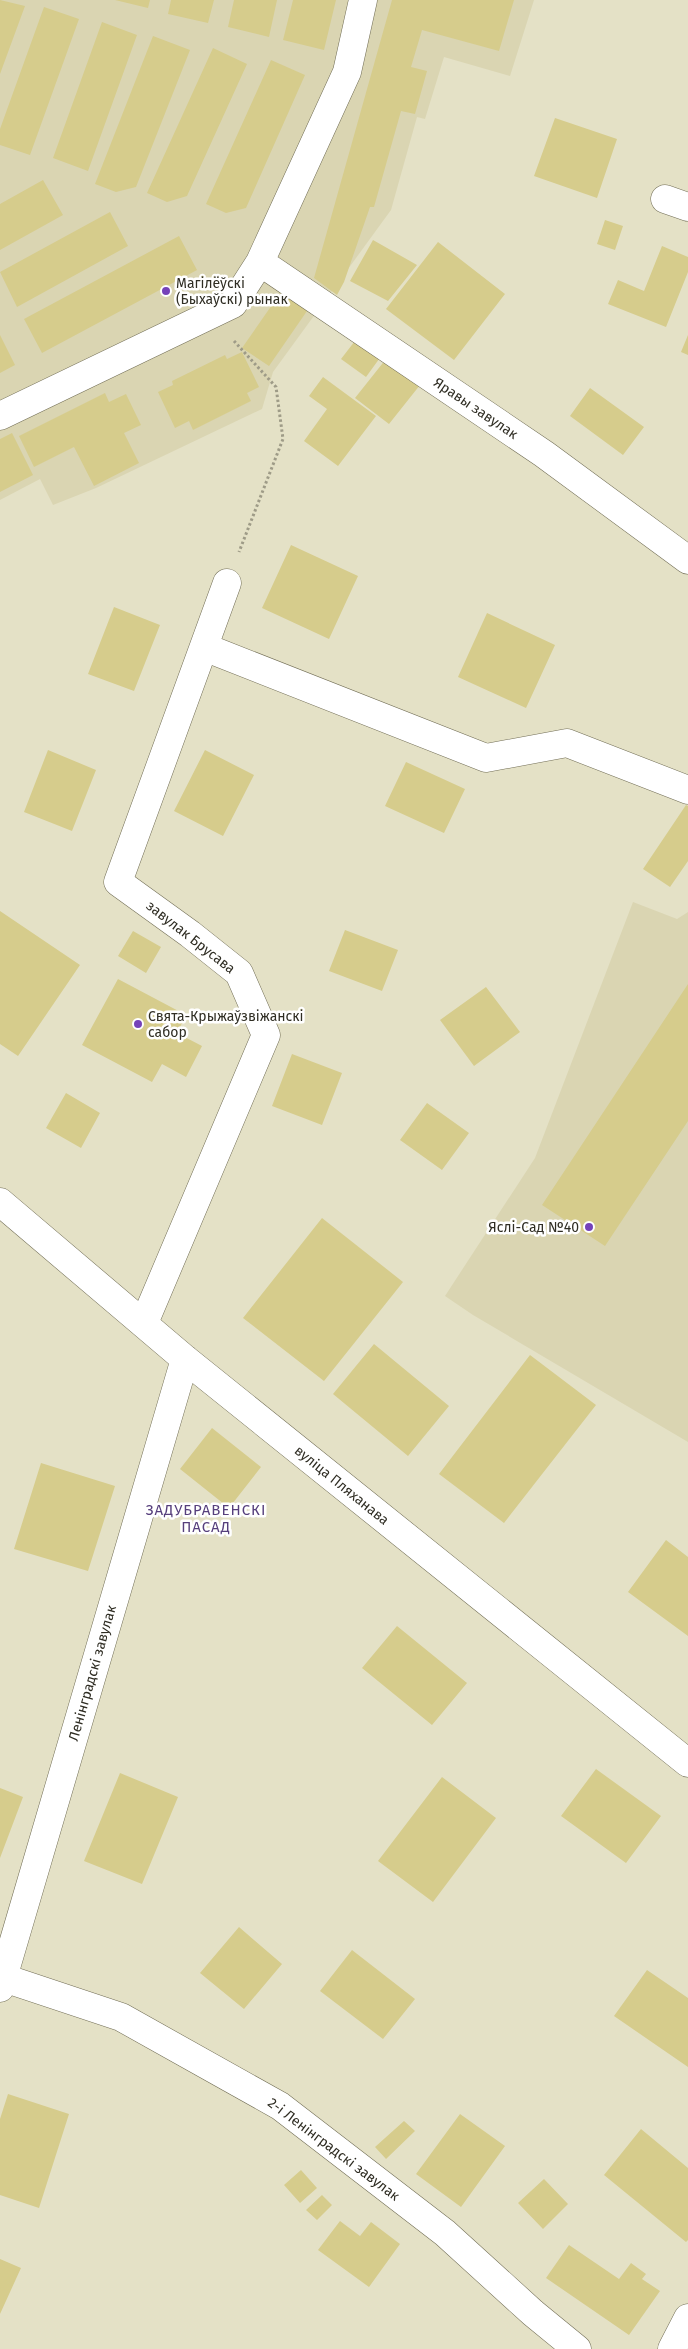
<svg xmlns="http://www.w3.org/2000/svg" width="688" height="2349" font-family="'Fira Sans',sans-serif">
  <rect width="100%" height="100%" fill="#e4e1c6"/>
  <path fill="#dad5b2" d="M0,0h534l-24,76 -66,-19 -19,62 -8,-2 -26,93 -118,162 -11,37 -166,79 -43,17 -13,-26 -40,21z
    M633,902l44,17 11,-7v530l-215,-127 -28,-19 90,-138z"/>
  <path fill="#d6cc8c" d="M0,0l25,6 -25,68z
    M115,0h35l-2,8z
    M171,0h43l-6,23 -40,-9z
    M234,0h43l-8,37 -41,-10z
    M293,0h43l-12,50 -41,-10z
    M392,0h122l-15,51 -77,-21 -11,37 16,4 -12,43 -14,-3 -27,96h-4l-26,75 -7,13 -23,-17z
    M44,7l35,12 -49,136 -30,-10v-16z
    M102,22l35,13 -49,136 -35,-13z
    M153,36l37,14 -54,137 -20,5 -21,-8z
    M213,48l34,16 -60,132 -20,6 -20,-9z
    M271,60l34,15 -59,133 -20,5 -20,-9z
    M555,118l62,21 -20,59 -63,-22z
    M43,180l20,35 -63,35v-46z
    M110,212l18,34 -111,61 -17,-35z
    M605,220l18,6 -8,24 -18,-6z
    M179,236l18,34 -155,83 -18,-34z
    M373,240l44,25 -29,36 -38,-20z
    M438,242l67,52 -51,66 -68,-51z
    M662,246l26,11v15l-22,55 -58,-23 10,-24 26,11z
    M281,292l26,19 -38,55 -27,-18z
    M0,335l15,30 -15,8z
    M688,335v20l-7,-3z
    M358,337l24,18 -16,22 -25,-18z
    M242,352l17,35 -12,6 4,8 -58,29 -4,-9 -14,7 -17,-36 15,-7 -1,-4 53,-26 2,4z
    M386,359l34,26 -31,39 -34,-26z
    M323,377l53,39 -38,50 -34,-25 23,-32 -18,-13z
    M590,388l54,39 -21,28 -53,-39z
    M105,393l4,9 17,-8 15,31 -17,8 15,30 -45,23 -20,-39 -40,20 -15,-31z
    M12,433l21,42 -33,17v-53z
    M291,545l67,31 -29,63 -67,-31z
    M114,607l46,18 -26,66 -46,-17z
    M487,613l68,32 -29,63 -68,-31z
    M48,750l48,20 -24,61 -48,-19z
    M205,750l49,25 -31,61 -49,-25z
    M406,762l59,27 -21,44 -59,-27z
    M686,805l2,1v55l-18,26 -27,-18z
    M0,911l80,54 -62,91 -18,-12z
    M345,930l53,20 -16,41 -53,-20z
    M133,931l28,16 -15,26 -28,-17z
    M118,979l68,36 -9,18 25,13 -16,31 -24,-13 -10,18 -70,-37z
    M688,984v137l-83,125 -63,-41z
    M486,987l34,45 -46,34 -34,-46z
    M292,1054l50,19 -20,52 -50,-19z
    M66,1093l34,20 -19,35 -35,-20z
    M427,1103l42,30 -27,37 -42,-30z
    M322,1218l81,64 -79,99 -81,-63z
    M374,1344l75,62 -41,50 -75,-62z
    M530,1355l66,50 -92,118 -65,-49z
    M212,1428l49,39 -32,41 -49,-39z
    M41,1463l74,23 -27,85 -74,-22z
    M666,1540l22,17v79l-60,-44z
    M397,1626l70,57 -35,42 -70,-57z
    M596,1769l65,47 -35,47 -65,-47z
    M120,1773l58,24 -36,87 -58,-23z
    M442,1777l54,41 -63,84 -55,-41z
    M0,1788l23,9 -23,61z
    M239,1927l43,37 -38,45 -44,-36z
    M352,1950l63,49 -32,40 -63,-48z
    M647,1970l41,28v69l-74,-51z
    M8,2094l61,20 -30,94 -39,-13v-76z
    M460,2114l45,32 -44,61 -45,-33z
    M404,2121l11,10 -29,28 -11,-12z
    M641,2129l47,39v72l-2,2 -82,-67z
    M301,2170l16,18 -17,15 -16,-18z
    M544,2179l24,25 -25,25 -25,-26z
    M322,2195l10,10 -15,15 -11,-10z
    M340,2221l20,15 11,-14 29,22 -31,43 -51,-37z
    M569,2245l50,34 12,-16 15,11 -4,5 18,12 -31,44 -83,-57z
    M0,2259l21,9 -21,46z"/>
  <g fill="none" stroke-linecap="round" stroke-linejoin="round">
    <g stroke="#726e56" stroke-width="29">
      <path id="minor" d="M665,199l23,8
        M260,262l284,192 144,106
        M0,416l233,-112 27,-42 87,-190 16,-72
        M204,647l282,111 81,-15 121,47
        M0,1202l185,157 503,404
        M144,1323l122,-288 -27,-62 -49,-39 -72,-52 109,-299
        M4,1978l117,39 159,89 165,127 88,80 44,36
        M0,1988l185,-629
        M672,2349l16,-31"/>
    </g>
    <path stroke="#9e9b87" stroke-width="3" stroke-dasharray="2.5 2.5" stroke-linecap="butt" d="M234,341l42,46 7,52 -44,113"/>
    <use href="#minor" stroke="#fff" stroke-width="28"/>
  </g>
  <g fill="#7542b9" stroke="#fff" stroke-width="2">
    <circle cx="166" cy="291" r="5"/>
    <circle cx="138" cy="1024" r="5"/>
    <circle cx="589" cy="1227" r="5"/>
  </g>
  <g text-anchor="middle" stroke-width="5" stroke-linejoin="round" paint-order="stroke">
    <g font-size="14" fill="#2f2d23" stroke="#fff" text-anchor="start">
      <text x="176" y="288">Магілёўскі<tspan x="176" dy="16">(Быхаўскі) рынак</tspan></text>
      <text x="148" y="1021">Свята-Крыжаўзвіжанскі<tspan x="148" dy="16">сабор</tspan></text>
      <text x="579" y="1232" text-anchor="end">Яслі-Сад №40</text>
    </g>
    <g font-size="14" fill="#2f2d23" stroke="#fff">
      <text transform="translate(476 408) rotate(34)" y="5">Яравы завулак</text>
      <text transform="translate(191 937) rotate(38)" y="5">завулак Брусава</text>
      <text transform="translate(342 1485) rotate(39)" y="5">вуліца Пляханава</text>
      <text transform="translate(92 1673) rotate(-74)" y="5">Ленінградскі завулак</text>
      <text transform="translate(334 2149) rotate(37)" y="5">2-і Ленінградскі завулак</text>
    </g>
    <g font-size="15" letter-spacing="1" fill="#563f7c" stroke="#fff">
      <text x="206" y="1515">ЗАДУБРАВЕНСКІ<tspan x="206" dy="17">ПАСАД</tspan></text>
    </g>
  </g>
</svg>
